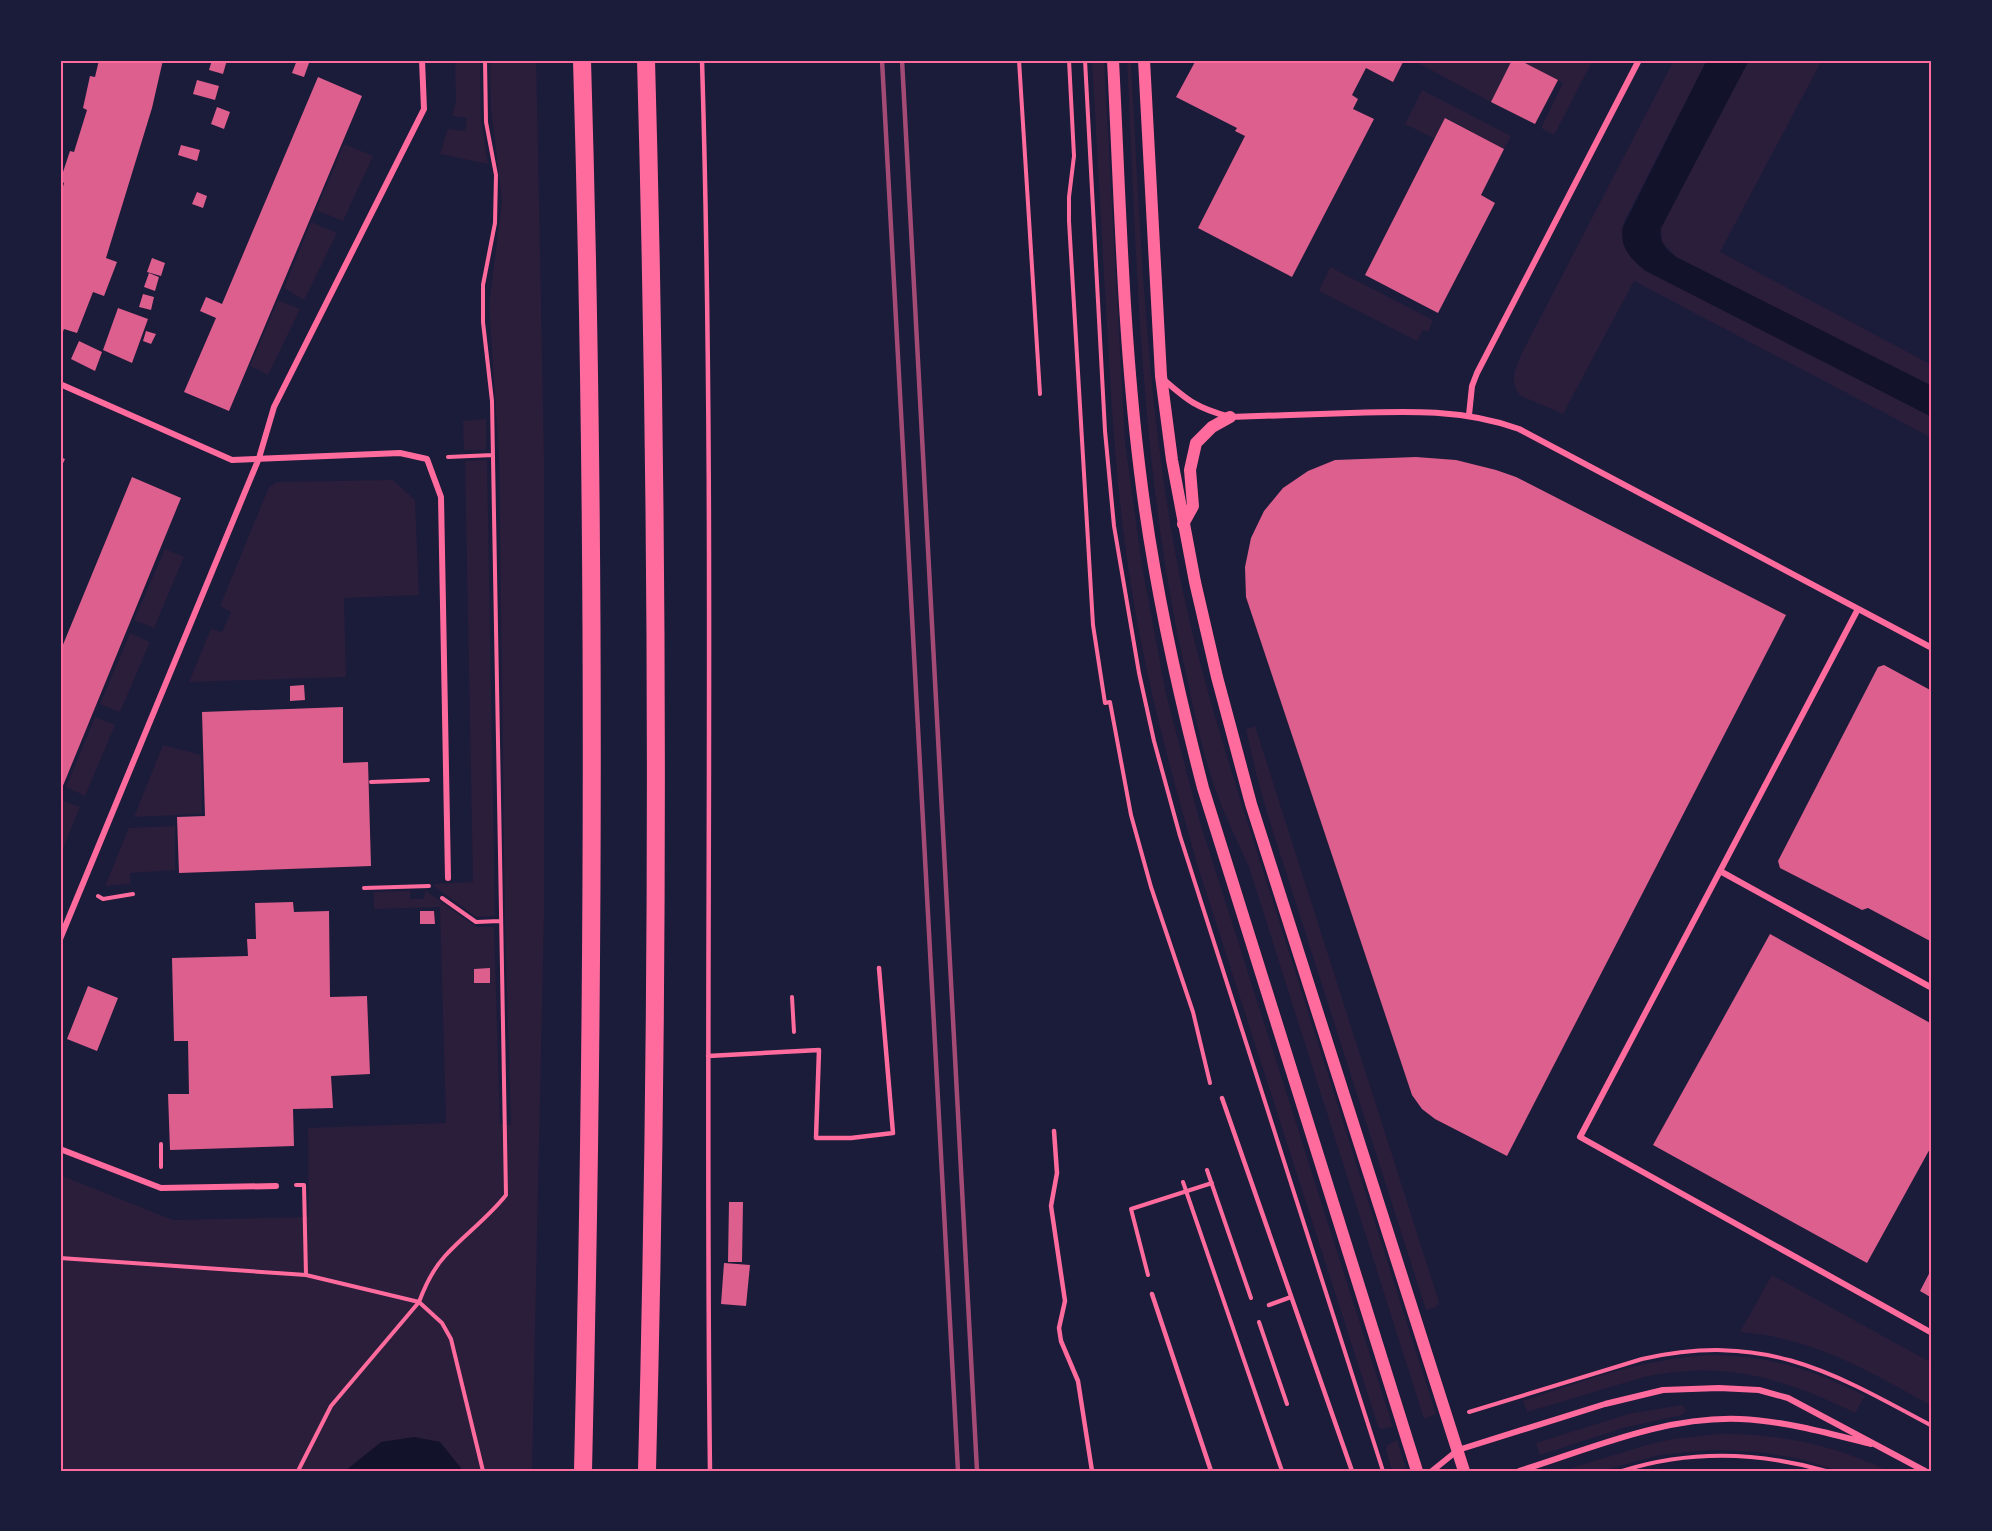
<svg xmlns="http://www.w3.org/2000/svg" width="1992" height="1531" font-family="Cabin,sans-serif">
  <rect width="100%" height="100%" fill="#1b1b3a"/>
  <path fill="#2a1e3b" d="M455,60h25l1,59 7,45 -48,-10 8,-25 17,2 2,-13 -15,-2 4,-15z
    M490,60h46l1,37 7,362v454l-12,558h-472v-296l113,45 136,-3 -1,-89 138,-5 -6,-216 -66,2v-17l36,-1v8h14l1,-9 51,37h18l6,197 11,1 -6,-200 -6,-469 -10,-151 13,-103 -11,-94z
    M1092,60h12l21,382 17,124 24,128 33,125 194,608 -12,2 -3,-3 -179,-556c-28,-96 -54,-192 -69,-291 -14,-89 -19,-180 -24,-270 -5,-83 -9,-166 -14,-249z
    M1127,60h4c9,169 15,336 46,502 24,125 66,244 104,365 52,162 103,325 155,487l-12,5 -175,-552c-13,-29 -28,-58 -37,-88 -12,-36 -19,-74 -27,-110 -45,-200 -48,-406 -58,-609z
    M1412,60h100l-21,42z
    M1519,60h74l-39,75 -13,-7 22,-45z
    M1674,60h33l-82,160c-9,22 5,38 21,51l286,146v21l-298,-157 -71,133 -42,-18c-14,-15 -4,-31 3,-47z
    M1749,60h73l-102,192 212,113v21l-256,-129 -14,-15 -1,-14z
    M1422,90l89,46 -7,13 -58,-31 -11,21 -30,-15z
    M344,144l29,12 -30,65 -27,-11z
    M311,222l26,11 -33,67 -20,-12z
    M1330,267l103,53 -5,12 -5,-2 -6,11 -98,-50z
    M278,300l22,9 -32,66 -18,-9z
    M486,419v31h-22l-1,-29z
    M487,460l8,456 -19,1 -42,-31v-2l39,-2 -8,-421z
    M393,480l22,20 4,95 -75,3 2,79 -157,5 22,-53 11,3 9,-20 -11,-6 49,-119 8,-5z
    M165,549l19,8 -30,71 -20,-8z
    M130,633l20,9 -30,70 -20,-8z
    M95,717l20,8 -30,71 -19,-9z
    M1255,726l184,576 -3,5 -10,3 -158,-494 -12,-43 -10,-44z
    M163,745l38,10 1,59 -68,3z
    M61,800l19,7 -20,49v-55z
    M175,826v44l-45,3v11l-25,2 24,-58z
    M1772,1275l160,88v43c-63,-35 -118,-68 -192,-74z
    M1708,1355c61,0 103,14 157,41l-10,17c-70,-35 -133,-53 -211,-36l-117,35 -4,-11c63,-21 119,-42 185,-46z
    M1682,1405l4,6 -4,4 -59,13 -83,27 -4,-12 92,-29z
    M1719,1434c59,-1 116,11 169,37h-48l-44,-13 -39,-6 -39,-2 -20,1 -38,4 -59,16h-39l88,-27 23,-5z
    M1397,1440l10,31h-15l-6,-21 1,-5z"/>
  <path fill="#12122b" d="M1707,60h42l-88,168c-3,13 5,22 15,29l256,129v31l-286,-146c-15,-11 -27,-24 -23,-44z
    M414,1437l26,5 21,26v3h-116l36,-29z"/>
  <path fill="#dd5f8e" d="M99,60h64l-11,48 -46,150 11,4 -13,34 -11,-4 -16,41 -13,-4 -4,10v-142l4,-14 -4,-2 10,-30 4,1 13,-42 -4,-2 7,-32 5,1z
    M212,60h15l-4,14 -14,-4z
    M297,60l12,3 -5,14 -12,-4z
    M1196,60h208l-11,22 -27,-14 -14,27 6,4 -5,10 21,10 -82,158 -94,-49 47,-92 -10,-5 2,-3 -61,-31z
    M1512,60h7l39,20 -23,44 -44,-22z
    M318,77l44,19 -133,315 -45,-19 32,-74 -16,-7 6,-14 16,7z
    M197,80l22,6 -4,14 -22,-6z
    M217,107l13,5 -6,17 -13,-5z
    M1445,118l59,31 -23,46 14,8 -57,110 -73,-38z
    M181,145l19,5 -3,11 -19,-6z
    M197,192l10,4 -4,12 -11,-4z
    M152,258l13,5 -4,13 -14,-4z
    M149,273l10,4 -4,14 -11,-4z
    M143,294l11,3 -3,13 -12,-3z
    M118,308l30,11 -16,44 -29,-13z
    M146,331l10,3 -5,10 -8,-3z
    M79,341l23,11 -7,19 -24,-12z
    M60,457l5,2 -5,11z
    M1416,457l40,3 40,10 20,7 270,138 -279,541 -72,-37 -13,-10 -10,-14 -166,-498 -1,-30 6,-29 13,-27 19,-23 25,-17 27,-11z
    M132,477l49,21 -121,295v-141z
    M1884,665l48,26v251l-64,-34 -6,2 -82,-42 -2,-7 100,-194z
    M304,685l1,15 -15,1v-15z
    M343,707v56l25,-1 3,104 -192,7 -2,-56 28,-1 -3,-104z
    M293,902l1,10 35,-1 1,86 37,-1 3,78 -39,2 2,32 -40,1 1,37 -124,4 -2,-56h21l-1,-53h-14l-2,-83 76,-2 -1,-17h9l-1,-36z
    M420,911h14l1,13h-15z
    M1770,934l162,90v121l-65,118 -214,-118z
    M490,968v15h-16v-14z
    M88,986l30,12 -21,53 -30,-12z
    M729,1202h14l-1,60h-14z
    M724,1263l26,2 -4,41 -25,-2z
    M1932,1268v30l-12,-7z"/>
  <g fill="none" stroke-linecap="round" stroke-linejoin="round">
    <path stroke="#ff6b9d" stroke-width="4" d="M1019,60l21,334
      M1069,60l5,96 -5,41v24l24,404 12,78 5,-1 21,113 20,72 42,125 17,71
      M1085,60l20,371 9,95 25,147 15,68 26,95 203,635
      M448,457l45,-2
      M371,782l57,-2
      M364,888l65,-2
      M98,896l5,3 30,-5
      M442,898l34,24 24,-1
      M792,997l2,35
      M161,1144v23
      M1207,1170l44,128
      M1183,1182l99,289
      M296,1185h8l2,90
      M60,1258l246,17 113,27 23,21 9,16 32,132
      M1148,1275l-17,-66 81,-26
      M1259,1322l28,82
      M1469,1412l173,-53c121,-27 187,11 290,67
      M298,1471l33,-65 88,-104c6,-16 14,-33 26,-46 19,-21 43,-38 61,-61l-14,-794 -9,-79v-37l12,-62 1,-48 -10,-53 -1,-62
      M1622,1471c67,-21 137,-19 204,0"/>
    <path stroke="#ff6b9d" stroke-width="4.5" d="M702,60c14,470 2,941 8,1411
      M708,1056l111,-6 -3,88h35l42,-5 -14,-165
      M1222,1098l130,373
      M1054,1131l3,42 -6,33 14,95 -6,27 2,13 17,40 14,90
      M1152,1294l59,177
      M1269,1305l22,-8"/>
    <path stroke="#ff6b9d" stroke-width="6" d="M1163,379c25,22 34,29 67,38 40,-1 80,-3 120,-4 58,-2 114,-4 169,16l413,219
      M60,384l172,76 168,-7 27,6 14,38 7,381
      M1469,415l3,-29 5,-13 162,-313
      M1858,609l-278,528 352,196
      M1720,871l212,117
      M60,939l199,-481 15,-51 150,-298 -2,-49
      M60,1149l101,39 115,-2
      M1432,1471l26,-21 147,-46 58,-14 56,-2 40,2 29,8 137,73
      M1519,1471c71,-22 145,-55 221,-52 45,2 88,14 131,25"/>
    <path stroke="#ff6b9d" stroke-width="12" d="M1113,60c7,137 10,276 27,412 13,107 36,212 63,316l214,683
      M1144,60l17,316 11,84 23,122 22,95 34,127 213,667
      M1183,524l10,-18 -3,-36 6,-27 16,-16 18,-10"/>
    <path stroke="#ff6b9d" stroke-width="18" d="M582,60c14,470 12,941 1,1411
      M646,60c13,470 13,941 1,1411"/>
    <path stroke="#a44b75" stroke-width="4.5" d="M882,60l76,1411
      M902,60l75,1411"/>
  </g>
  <rect width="1992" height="1531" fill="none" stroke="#1b1b3a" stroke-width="123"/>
  <rect x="62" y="62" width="1868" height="1408" fill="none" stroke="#ff6b9d" stroke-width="2"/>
</svg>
